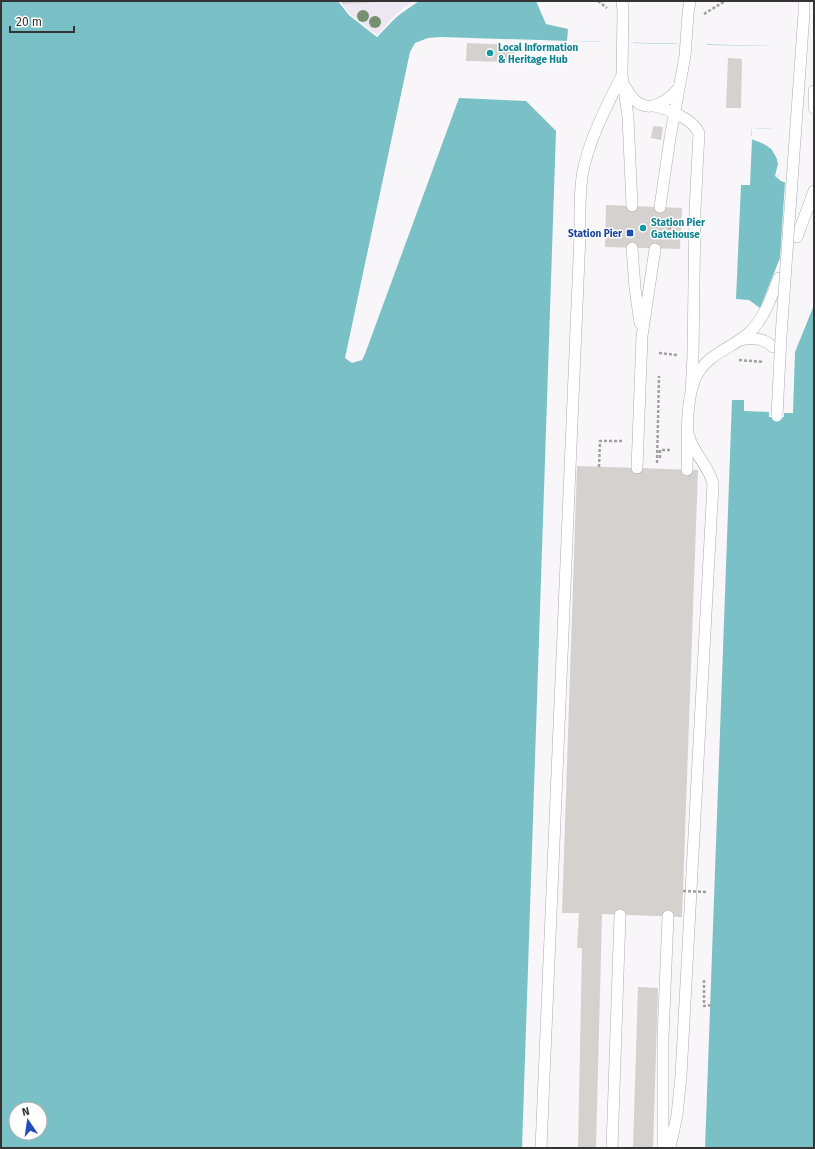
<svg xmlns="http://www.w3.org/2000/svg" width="815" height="1149" font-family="'Fira Sans',sans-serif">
  <rect width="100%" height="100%" fill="#f8f6f9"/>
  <path fill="#ede7f2" d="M338,1h81l-23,16 -19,20 -28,-22z"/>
  <path fill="#7ac1c7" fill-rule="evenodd" d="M1,1h337l11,14 28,22c13,-13 25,-28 42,-36h117l10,23 22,5 -1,12 207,5v83l-22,-1 -1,11c12,4 26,9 27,24 1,9 -2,10 3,18 21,6 22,8 33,27v940h-813zM16,1109h24v24h-24z"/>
  <path fill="#f8f6f9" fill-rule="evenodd" d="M338,1h2l10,13 27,21 18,-20 9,-8 10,-6h5l-23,16 -19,20 -28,-22z
    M441,37l160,5v-2l32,1v2l44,1v-2l30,1v2l67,1v83l-22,-1 -1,8 20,9 8,13 1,6 -2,12 4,3 13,4 10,6 9,15v101l-19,47 -2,61h-9v4h-15v-5l-25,-1v-11h-12l-27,748h-183l34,-1017 -30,-30 -67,-3 -94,256 -3,6 -10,3 -7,-5 65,-306 5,-9 13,-5zM752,139l18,7 7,13 1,5 -3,12 6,5 4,1 -5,76 -20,50 -11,-8 -13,-1 5,-114h9z"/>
  <path fill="#d4d1ce" d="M341,1h37v1l-35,2z
    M467,43l47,2v17l-48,-1z
    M728,58l14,1 -1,49h-15z
    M653,126l10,1 -2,13 -10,-2z
    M606,205l76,3 -2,41 -75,-2z
    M577,466l121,4 -16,447 -80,-3 -6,234h-18l4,-200h-5l2,-35h-17z
    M638,987l20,1 -5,160h-20z"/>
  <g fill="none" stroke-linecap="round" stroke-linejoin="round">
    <g stroke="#adacaf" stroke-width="12">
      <path id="service" d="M622,1l1,10 -1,64 6,42 4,89
        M804,13v-12
        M626,88c15,29 36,19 53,0
        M814,91v17
        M654,106c14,3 39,13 45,27l-4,77 -2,146 -2,36
        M660,207l10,-69 15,-82 3,-42 2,-13
        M797,237l17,-46
        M632,248l3,40 5,35
        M741,340c12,-3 23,-2 32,7
        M637,468l5,-132 13,-87
        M687,470c1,-28 -3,-73 11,-97 12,-20 36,-26 52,-41 15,-15 21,-35 29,-54
        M541,1148l39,-913c0,-21 -1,-43 3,-64 7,-34 24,-65 39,-96
        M612,1148l8,-233
        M663,1148v-110l5,-122
        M670,1148l7,-33 4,-39 32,-592c-4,-19 -21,-31 -25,-51"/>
    </g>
    <path stroke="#a19fa1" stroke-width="2.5" stroke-dasharray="3 2" stroke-linecap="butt" d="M598,1l9,7
      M704,14l21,-13
      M668,239l3,-21
      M659,353l18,2
      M739,360l25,2
      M660,458v-8h10v2
      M657,463l2,-87
      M599,467l1,-26h23
      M704,980v26l9,-1"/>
    <use href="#service" stroke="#fff" stroke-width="11"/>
    <g stroke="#adacaf" stroke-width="12" stroke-linecap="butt">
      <path id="service-bridge" d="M777,416l4,-80 23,-323"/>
    </g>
    <path stroke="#a19fa1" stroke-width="2.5" stroke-dasharray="3 2" stroke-linecap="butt" d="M683,891l25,1"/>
    <use href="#service-bridge" stroke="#fff" stroke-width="11"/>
  </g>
  <g fill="#759172">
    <circle cx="363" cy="16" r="6"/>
    <circle cx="375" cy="22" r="6"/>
  </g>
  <g fill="#0f9aa8" stroke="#fff" stroke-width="1.5">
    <circle cx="490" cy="53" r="4"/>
    <circle cx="643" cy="228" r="4"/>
  </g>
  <rect fill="#1a4fb4" stroke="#fff" stroke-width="1.5" x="626" y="229" width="8" height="8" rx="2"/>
  <g text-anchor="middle" stroke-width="3" stroke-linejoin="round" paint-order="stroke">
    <g font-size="10" font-weight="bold" fill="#0d838f" stroke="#fff" text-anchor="start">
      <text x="498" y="51">Local Information<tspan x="498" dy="12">&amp; Heritage Hub</tspan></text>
      <text x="651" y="226">Station Pier<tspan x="651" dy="12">Gatehouse</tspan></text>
    </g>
    <g font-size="10" font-weight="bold" fill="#164399" stroke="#fff" text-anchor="end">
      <text x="622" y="237">Station Pier</text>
    </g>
  </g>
  <rect width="815" height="1149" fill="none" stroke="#353435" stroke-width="4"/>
  <g transform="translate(28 1121) rotate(347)"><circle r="19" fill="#ffffff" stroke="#aeaeae"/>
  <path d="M0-3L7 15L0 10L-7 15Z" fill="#204dbb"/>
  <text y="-6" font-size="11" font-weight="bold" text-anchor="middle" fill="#353435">N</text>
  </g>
  <path d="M10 26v6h64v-6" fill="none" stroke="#353435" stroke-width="2"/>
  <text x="16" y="26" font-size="12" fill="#353435" stroke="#ffffff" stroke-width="3" paint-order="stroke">20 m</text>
</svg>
